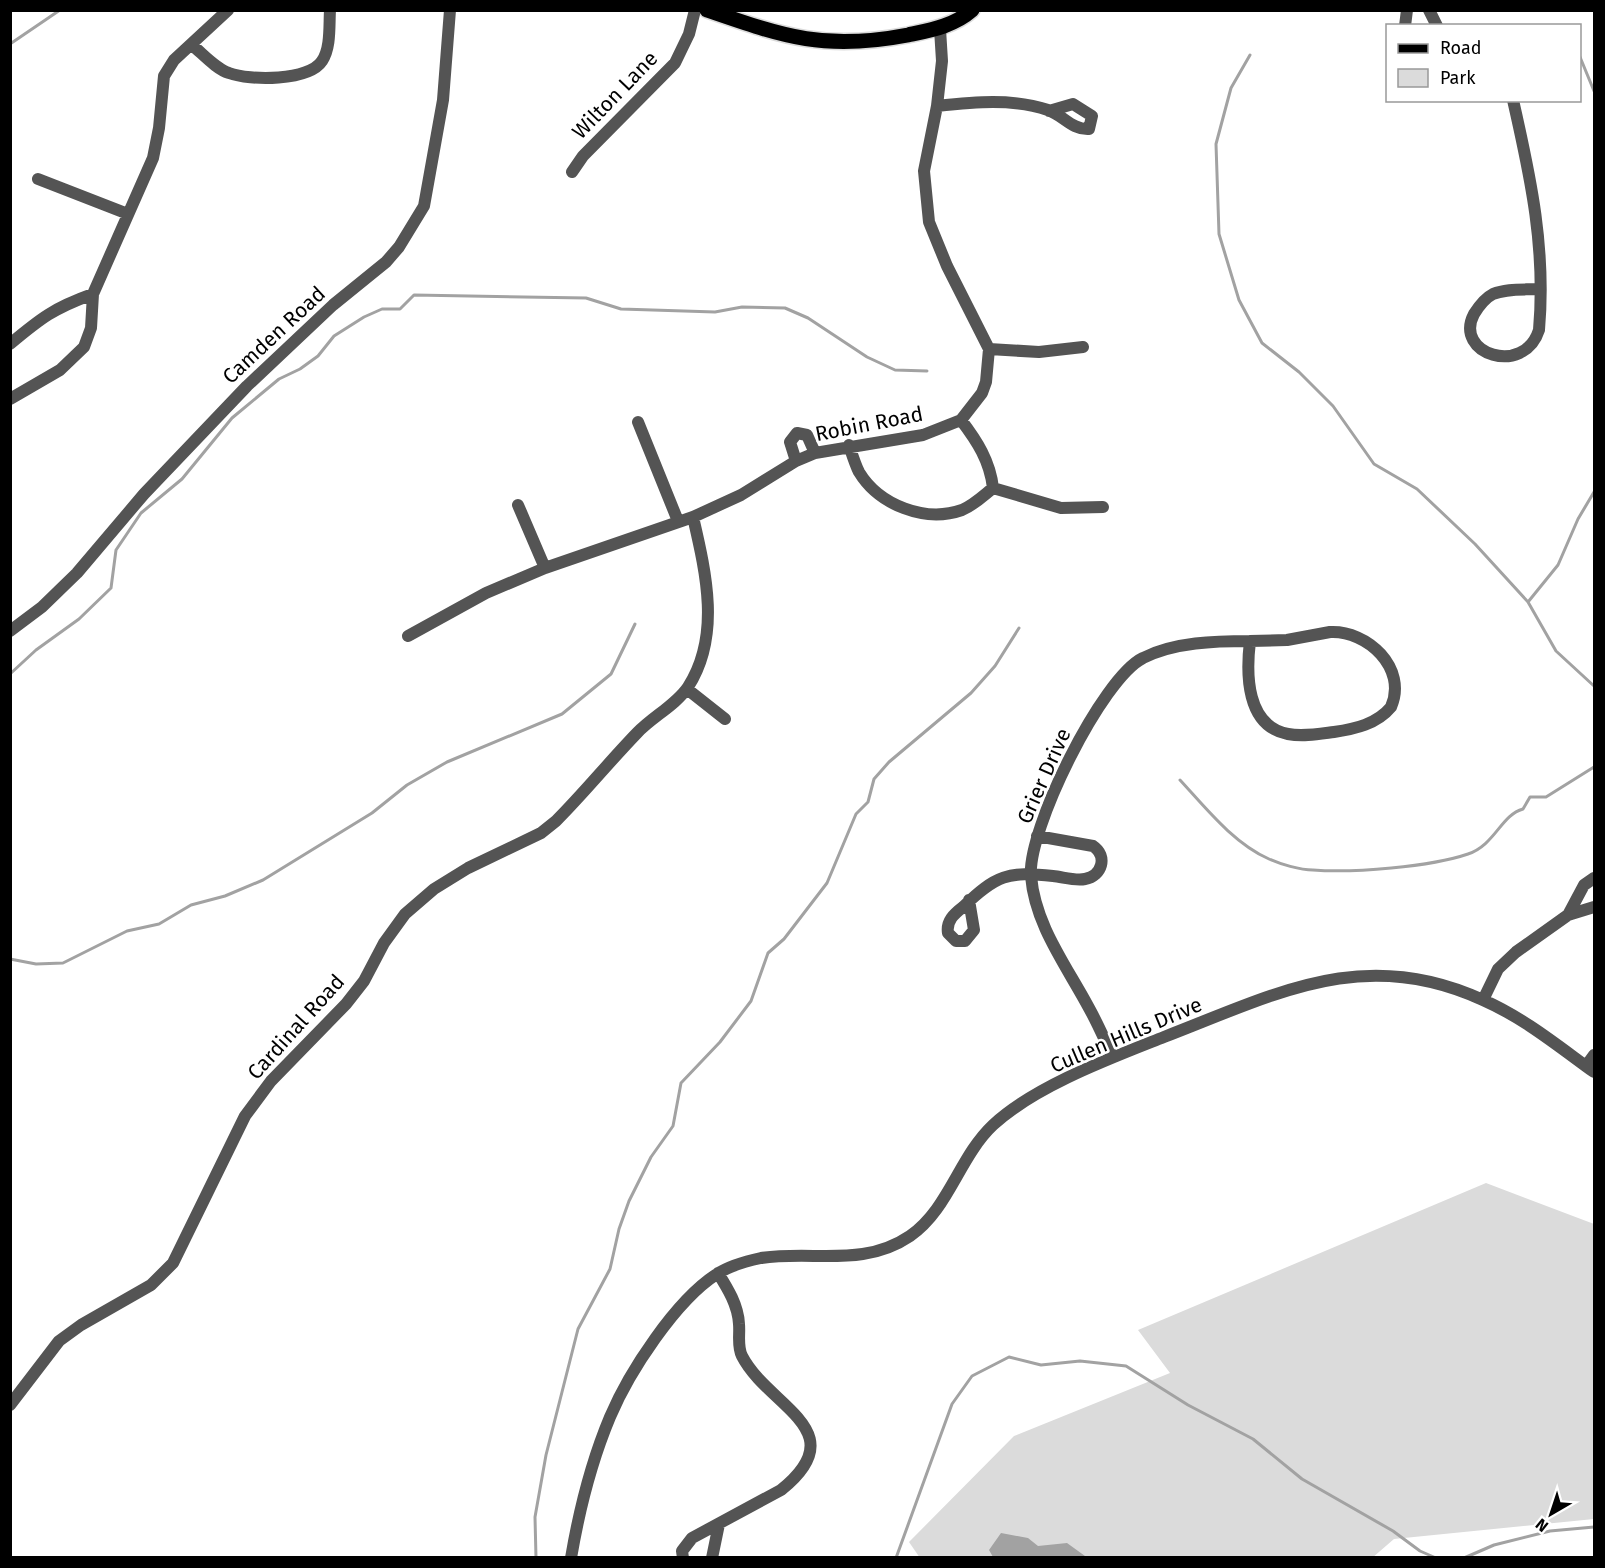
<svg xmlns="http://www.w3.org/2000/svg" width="1605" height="1568" font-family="'Fira Sans',sans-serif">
  <rect width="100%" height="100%" fill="#fff"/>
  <path fill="#dbdbdb" d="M1486,1183l108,41v295l-200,20 -22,19h-452l-11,-16 105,-106 156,-63 -32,-43z"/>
  <path fill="#a2a2a2" d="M1001,1533l27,5 10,8 29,-3 18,13 -92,1 -4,-7z"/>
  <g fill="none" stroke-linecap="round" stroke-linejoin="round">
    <path stroke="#a2a2a2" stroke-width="3" d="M10,44l50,-34
      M1250,55l-19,33 -15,56 3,90 20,66 23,43 37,29 34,34 41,58 43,25 58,55 53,58 28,49 38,35
      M1580,57l14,34
      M1528,602l30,-37 20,-46 16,-27
      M10,674l26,-24 43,-31 32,-31 5,-38 25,-37 41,-34 50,-61 47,-39 21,-10 18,-13 16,-20 30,-19 18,-8h18l14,-14 172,3 35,11 94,3 27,-5 43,1 23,10 59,39 28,13 32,1
      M1180,780c25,27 53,63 89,79 11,5 31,11 44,11 40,3 117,-3 155,-16 27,-9 33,-39 55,-45l7,-12h16l48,-30
      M10,959l26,5 27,-1 64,-32 32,-7 32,-19 34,-9 38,-16 109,-67 35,-28 40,-23 115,-48 49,-40 24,-50
      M536,1558l-1,-41 11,-62 32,-126 32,-60 9,-40 10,-28 22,-44 22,-31 8,-43 39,-41 31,-41 17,-48 16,-14 43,-56 29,-69 12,-12 6,-23 15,-17 82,-69 24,-27 24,-38
      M896,1558l56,-154 20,-28 37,-19 32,8 39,-4 46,5 62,39 65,34 49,40 91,52 27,20 16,7
      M1464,1558l30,-13 56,-14 44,-4"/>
    <g stroke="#dbdbdb" stroke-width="18">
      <path id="major" d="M707,10c78,27 118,41 201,25 23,-5 46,-9 64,-25"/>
    </g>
    <path stroke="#545454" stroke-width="12" d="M1429,10l8,16
      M1405,26l2,-16
      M192,45c11,9 24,24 37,28 21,8 80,8 93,-12 9,-13 7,-35 8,-51
      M1513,100c18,79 33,149 26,230 -15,47 -86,24 -65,-16 5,-8 11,-16 19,-20 14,-6 31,-4 46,-5
      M937,106c37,-4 75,-8 111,4 15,5 24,20 41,19l3,-13 -19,-12 -24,7
      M572,172l11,-16 92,-93 14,-29 6,-24
      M38,179l90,35
      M10,344c31,-26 44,-36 83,-50
      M989,349l50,3 44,-5
      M10,399l50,-29 24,-23 7,-19 2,-34 60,-136 6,-30 5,-52 10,-16 54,-50
      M638,422l40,99
      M849,445c3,9 6,19 10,27 20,33 66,51 103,38 12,-5 21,-14 31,-22 -3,-27 -16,-47 -32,-68
      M796,461l-6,-19 7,-9 10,2 8,18
      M993,488l68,20 42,-1
      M518,505l27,63
      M10,631l32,-24 35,-34 67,-79 103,-108 86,-81 53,-43 13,-15 25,-41 19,-106 7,-90
      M1330,632c37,-2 78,36 61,75 -14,17 -36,22 -57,25 -15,2 -31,5 -46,2 -42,-8 -42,-60 -38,-93l37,-1z
      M408,636l78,-43 59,-25 148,-51 48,-22 55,-34 19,-8 108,-18 38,-15 21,-27 4,-11 3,-33 -42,-83 -18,-44 -5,-51 13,-65 5,-45 -2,-32
      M687,689l38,30
      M969,900l5,30 -9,11h-9l-8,-8c-2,-12 6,-19 15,-26 33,-32 45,-36 90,-31 10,1 22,5 32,3 17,-3 23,-23 8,-33l-56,-10
      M1568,915l16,-30 10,-7
      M1483,1000l15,-31 18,-17 52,-37 26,-8
      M1113,1057c-8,-16 -15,-33 -24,-49 -23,-43 -54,-83 -58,-132 -4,-46 71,-198 112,-218 31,-16 73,-17 107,-17
      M1586,1066l8,-11
      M10,1405l49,-64 22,-16 70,-40 22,-22 72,-147 26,-35 75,-77 18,-23 20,-38 21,-29 29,-25 34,-21 73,-35 15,-12c28,-28 53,-59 81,-88 15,-16 39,-28 51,-46 33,-51 18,-114 5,-170
      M571,1558c8,-47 21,-98 39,-141 19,-45 66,-117 107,-143 12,-8 30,-13 44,-16 52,-8 102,10 149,-22 39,-27 49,-79 83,-111 42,-39 118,-67 171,-88 112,-43 200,-92 319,-37 41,18 75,46 111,72
      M683,1558l-1,-7 10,-13 89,-48c75,-60 -13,-83 -39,-134 -5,-10 -2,-21 -3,-32 -1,-19 -11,-35 -21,-51
      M712,1558l7,-34"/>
    <use href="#major" stroke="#000" stroke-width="15"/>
  </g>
  <g text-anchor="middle" stroke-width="5" stroke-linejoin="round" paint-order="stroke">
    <g font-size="21" fill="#000" stroke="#fff">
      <text transform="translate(615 95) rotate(-46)" y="7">Wilton Lane</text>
      <text transform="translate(274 335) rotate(-43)" y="7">Camden Road</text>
      <text transform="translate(869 424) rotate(-11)" y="7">Robin Road</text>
      <text transform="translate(1044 776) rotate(-66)" y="7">Grier Drive</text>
      <text transform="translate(296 1027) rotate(-48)" y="7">Cardinal Road</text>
      <text transform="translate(1126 1035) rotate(-23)" y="7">Cullen Hills Drive</text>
    </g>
  </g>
  <rect width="1605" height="1568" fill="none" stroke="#000000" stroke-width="24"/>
  <rect x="1386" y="24" width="195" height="78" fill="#ffffff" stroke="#999999" stroke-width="1.5"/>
  <rect x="1398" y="44" width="30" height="9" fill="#000000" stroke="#999999" stroke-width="1.5"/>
  <text x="1440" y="54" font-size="18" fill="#000000">Road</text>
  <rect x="1398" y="69" width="30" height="18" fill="#dbdbdb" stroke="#999999" stroke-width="1.5"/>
  <text x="1440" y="84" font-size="18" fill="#000000">Park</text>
  <g transform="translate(1551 1514) rotate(219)" stroke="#ffffff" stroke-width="4.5" paint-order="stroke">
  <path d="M0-4.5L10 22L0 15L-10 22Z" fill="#000000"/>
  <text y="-9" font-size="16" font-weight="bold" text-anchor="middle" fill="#000000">N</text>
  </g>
</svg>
